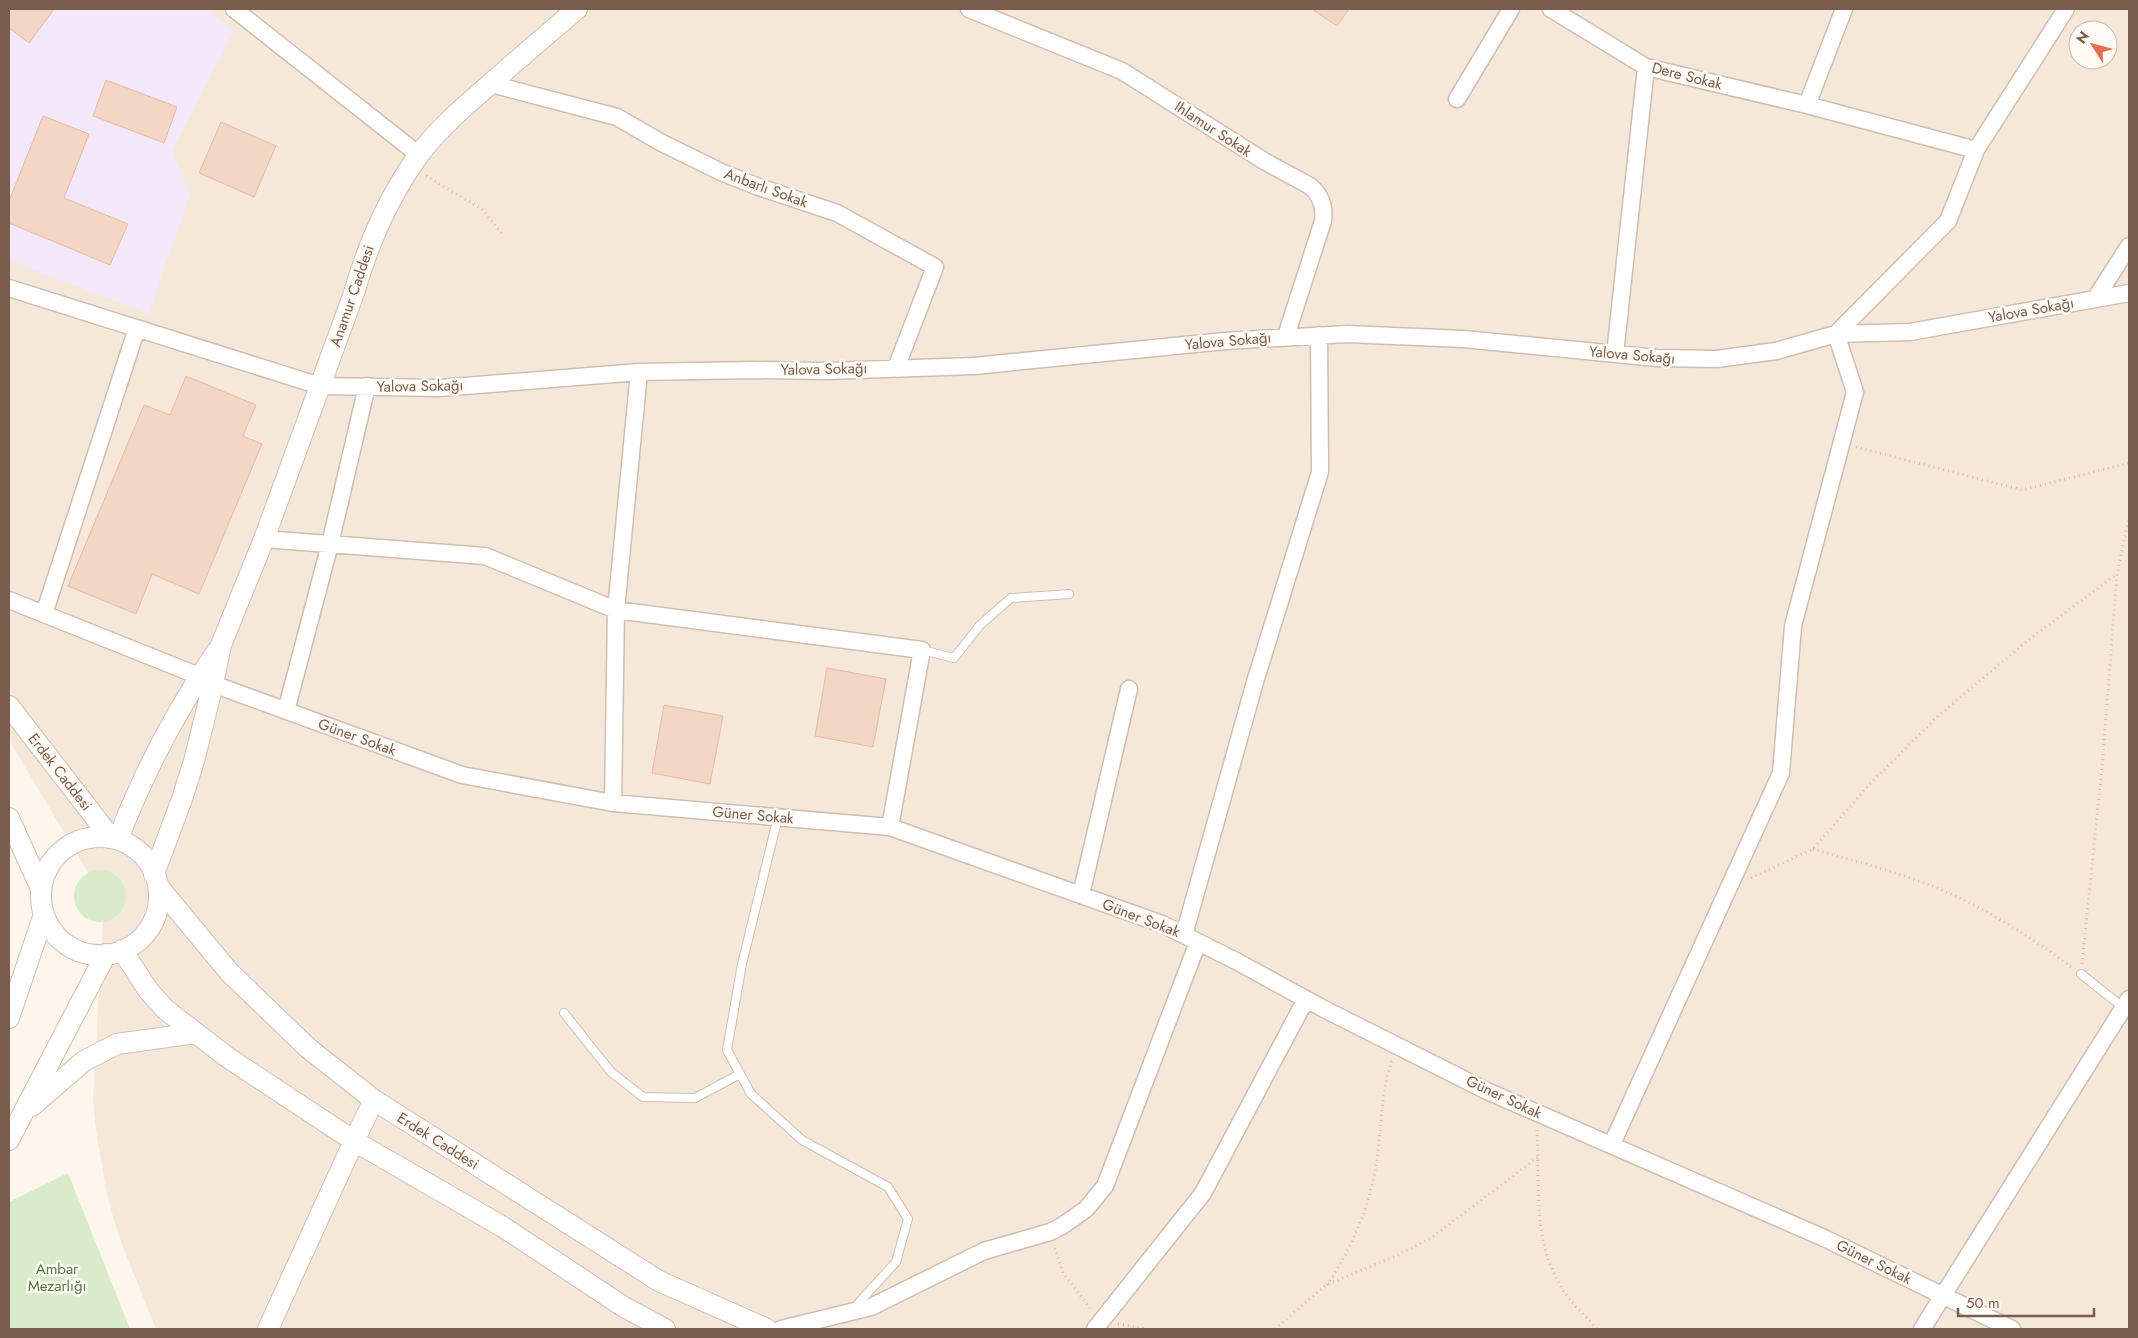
<svg xmlns="http://www.w3.org/2000/svg" width="2138" height="1338" font-family="Jost,sans-serif">
  <rect width="100%" height="100%" fill="#fdf6ec"/>
  <path fill="#f5e8da" fill-rule="evenodd" d="M9,9h2120v1320h-1973l-34,-84 -9,-28 -7,-27 -10,-59 -3,-31 11,-200 -95,-160zM2078,30h30v30h-30z"/>
  <path fill="#f3e8fa" d="M9,9h198l27,22 -62,120 18,43 -42,120 -139,-54z"/>
  <path fill="#d8ecc9" d="M74 896a26 26 0 1 1 52 0a26 26 0 1 1-52 0Z
    M68,1173l62,156h-121v-127z"/>
  <path fill="#f3d5c3" stroke="#e6bba3" d="M9,9h45l-25,34 -20,-15z
    M1312,9h37l-12,17z
    M106,80l71,27 -13,36 -71,-27z
    M43,116l46,18 -25,64 64,26 -18,41 -101,-42v-22z
    M221,122l55,24 -22,51 -55,-24z
    M186,376l70,29 -13,31 19,8 -63,150 -47,-20 -16,40 -68,-28 76,-181 26,10z
    M827,668l59,11 -13,68 -58,-11z
    M664,705l59,11 -13,68 -58,-11z"/>
  <g fill="none" stroke-linecap="round" stroke-linejoin="round">
    <g stroke="#d1beb0" stroke-width="10">
      <path id="service" d="M922,650l32,8 26,-33 31,-27 58,-4
        M778,817l-36,147 -15,86 24,44 51,46 86,47 20,32 -12,43 -43,47
        M2081,974l43,34
        M564,1013l47,59 32,25 52,1 45,-24"/>
    </g>
    <g stroke="#d1beb0" stroke-width="19">
      <path id="minor" d="M234,9l185,146
        M969,9l153,62 142,90 46,25c11,9 15,20 13,35l-37,115
        M1551,9l95,58 161,38 169,45
        M491,84l126,33 43,25 61,30 38,15 78,26 98,54 -39,101
        M1457,99l54,-90
        M1807,105l37,-96
        M9,288l311,98 120,2 199,-16 115,-2 73,1 147,-5 251,-25 122,-7 117,5 193,19 60,1 59,-8 60,-17 74,-2 219,-39
        M2095,299l34,-53
        M1615,354l31,-287
        M264,539l221,17 131,54 306,40 -32,177
        M9,600l190,76
        M44,614l93,-286
        M213,684l249,91 151,28 277,24 272,97 74,37 88,48 163,82 337,147 188,91
        M286,711l44,-167 37,-158
        M613,803l3,-193 23,-238
        M1081,895l48,-206
        M1184,935l71,-253 65,-210 -1,-137
        M1612,1144l169,-371 12,-147 62,-234 -19,-58 112,-113 28,-71 90,-141
        M781,1329l90,-22 113,-56 66,-19 12,-6 24,-17 19,-23 93,-244
        M1095,1329l108,-136 103,-194
        M1922,1329l207,-330"/>
    </g>
    <g stroke="#d1beb0" stroke-width="22">
      <path id="tertiary" d="M9,706l102,132
        M9,818l32,71
        M41 896a59 59 0 1 1 118 0a59 59 0 1 1-118 0Z
        M118,839c26,-67 58,-129 99,-188
        M154,874l28,-75 12,-38 19,-77 8,-39 43,-106 90,-246c14,-49 34,-95 64,-137 22,-30 51,-53 79,-78 26,-23 53,-46 80,-69
        M158,886l71,86 79,76 66,52 285,181 108,48
        M122,950l26,40 17,19 62,48 127,84 149,86 121,80 41,22
        M9,1018l35,-104
        M32,1106l52,-45 33,-17 79,-11
        M9,1140l97,-186
        M268,1329l86,-188 20,-41"/>
    </g>
    <path stroke="#d9b8a5" stroke-width="3" stroke-dasharray="1 4" stroke-linecap="butt" d="M426,176l56,33 20,25
      M1856,447l166,43 107,-27
      M1813,849c34,10 69,19 103,31 56,20 109,52 156,88
      M1751,878l62,-29 55,-63 70,-70 89,-75 90,-67
      M2082,964l21,-208 14,-182 12,-57
      M1537,1130c3,51 -5,109 23,155 9,17 25,30 37,44
      M1055,1248l8,25 27,35
      M1327,1285c27,-40 46,-86 51,-134 4,-31 3,-60 14,-90
      M1118,1324l29,5
      M1275,1329l51,-44 70,-29 35,-18 107,-81"/>
    <use href="#service" stroke="#fff" stroke-width="8"/>
    <use href="#minor" stroke="#fff" stroke-width="16"/>
    <use href="#tertiary" stroke="#fff" stroke-width="20"/>
  </g>
  <g text-anchor="middle" stroke-width="5" stroke-linejoin="round" paint-order="stroke">
    <g font-size="15" fill="#7a5c4d" stroke="#fffaf3">
      <text transform="translate(1687 76) rotate(14)" y="5">Dere Sokak</text>
      <text transform="translate(1213 129) rotate(33)" y="5">Ihlamur Sokak</text>
      <text transform="translate(766 188) rotate(20)" y="5">Anbarlı Sokak</text>
      <text transform="translate(352 296) rotate(-71)" y="5">Anamur Caddesi</text>
      <text transform="translate(2031 310) rotate(-10)" y="5">Yalova Sokağı</text>
      <text transform="translate(1228 341) rotate(-5)" y="5">Yalova Sokağı</text>
      <text transform="translate(1632 355) rotate(5)" y="5">Yalova Sokağı</text>
      <text transform="translate(824 369) rotate(-1)" y="5">Yalova Sokağı</text>
      <text transform="translate(420 386) rotate(-1)" y="5">Yalova Sokağı</text>
      <text transform="translate(357 737) rotate(20)" y="5">Güner Sokak</text>
      <text transform="translate(60 772) rotate(52)" y="5">Erdek Caddesi</text>
      <text transform="translate(753 815) rotate(5)" y="5">Güner Sokak</text>
      <text transform="translate(1141 918) rotate(21)" y="5">Güner Sokak</text>
      <text transform="translate(1504 1097) rotate(25)" y="5">Güner Sokak</text>
      <text transform="translate(438 1141) rotate(32)" y="5">Erdek Caddesi</text>
      <text transform="translate(1874 1262) rotate(26)" y="5">Güner Sokak</text>
    </g>
    <g font-size="15" fill="#537a41" stroke="#fffaf3">
      <text x="57" y="1274">Ambar<tspan x="57" dy="17">Mezarlığı</tspan></text>
    </g>
  </g>
  <rect width="2138" height="1338" fill="none" stroke="#7a5c4d" stroke-width="20"/>
  <g transform="translate(2093 45) rotate(306)"><circle r="24" fill="#fffaf3" stroke="#cabbb1"/>
  <path d="M0-4L9 19L0 12L-9 19Z" fill="#e76f51"/>
  <text y="-8" font-size="14" font-weight="bold" text-anchor="middle" fill="#7a5c4d">N</text>
  </g>
  <path d="M1958 1308v8h136v-8" fill="none" stroke="#7a5c4d" stroke-width="2.5"/>
  <text x="1966" y="1308" font-size="15" fill="#7a5c4d" stroke="#fffaf3" stroke-width="4" paint-order="stroke">50 m</text>
</svg>
